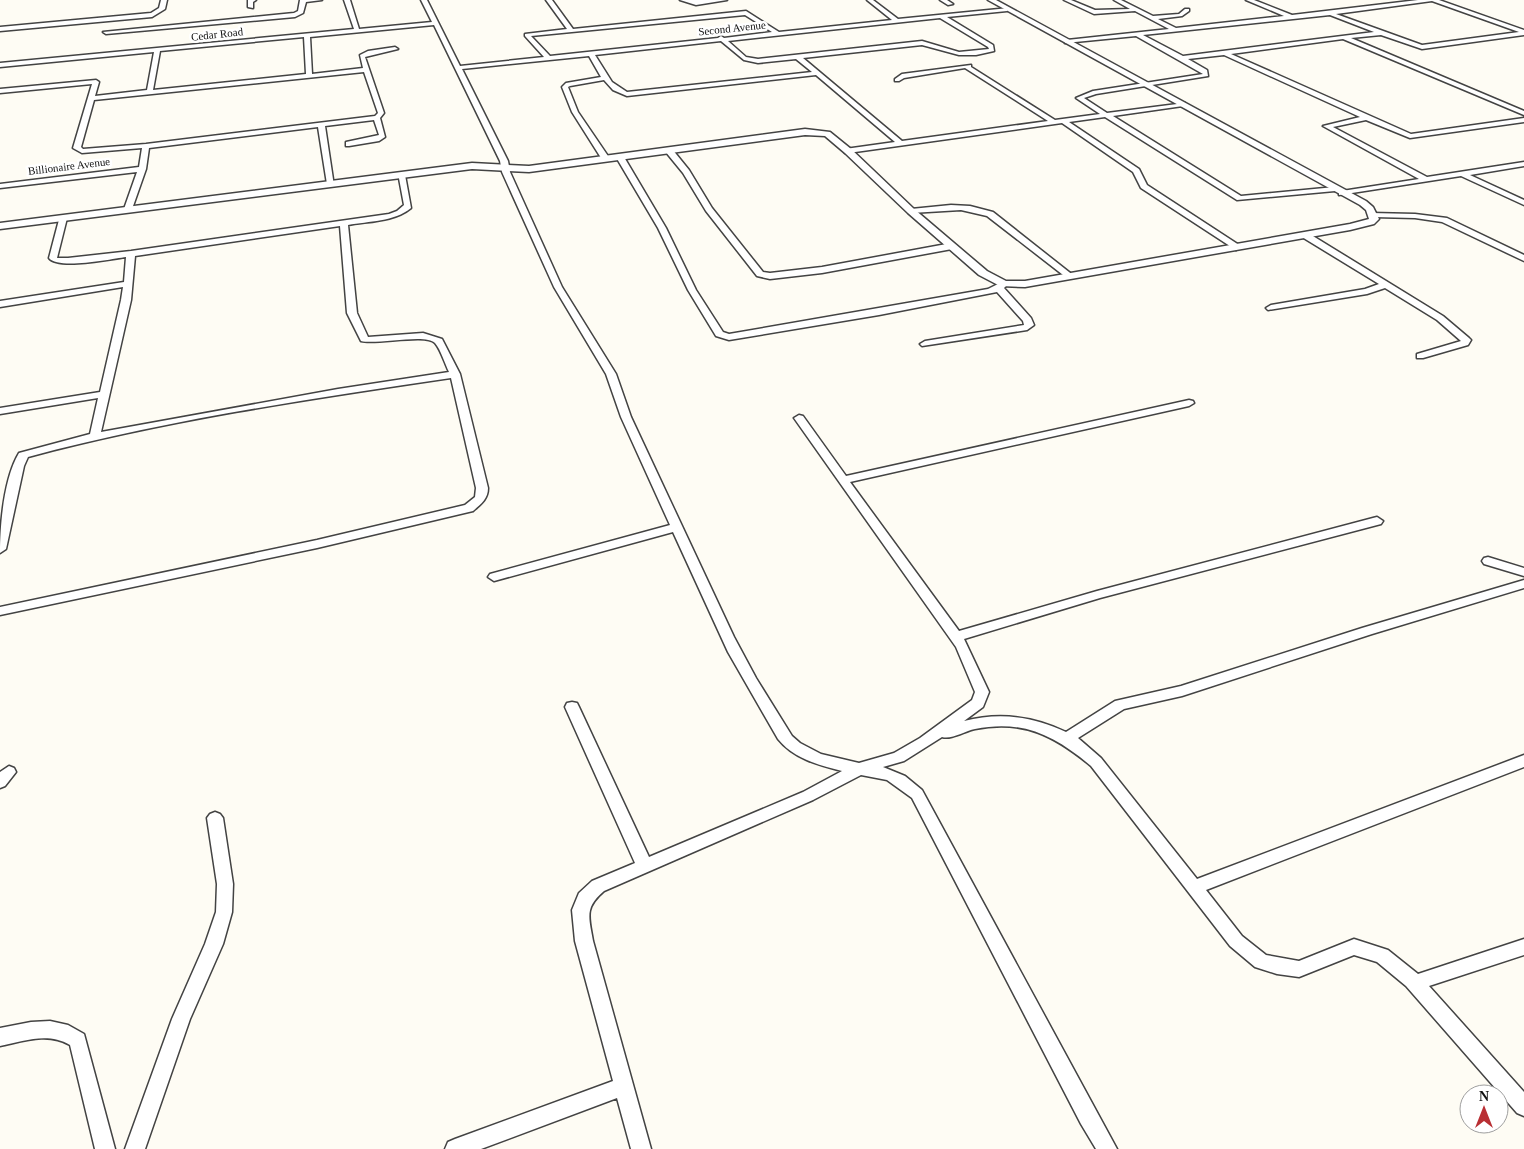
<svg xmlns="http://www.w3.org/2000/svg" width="1524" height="1149" font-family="'Times New Roman',serif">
  <rect width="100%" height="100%" fill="#fefcf4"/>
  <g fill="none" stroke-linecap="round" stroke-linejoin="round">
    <g stroke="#434343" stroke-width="3">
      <path id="minor" d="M161,0h6l-2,9 -13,8 -152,14v-4l151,-14 8,-5z
        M248,0h8l-3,2v6l-5,-1z
        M300,0h22l-16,2 -3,11 -8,4 -189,17 -3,-2 191,-19 4,-2z
        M344,0h6l9,29 73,-7 -11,-22h6l33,66 84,-9 -19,-21v-2l42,-5 -21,-29h6l21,29 173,-18 33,21 113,-12 -25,-20h6l25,19 111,-11 -2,3 -60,6 46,28 1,6 -18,4h-17l-37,-10 -119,13 99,83 146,-20 -83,-53 -61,10 -5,3h-4v-2l7,-5 69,-9v2l84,53 45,-6 -24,-16 17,-7 110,-17 -67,-38 -71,7 2,-3 102,-11 -34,-18 -41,3 -30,-14h7l24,10 35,-1 -16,-9h7l32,16 26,-2 6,-5h4v2l-7,5 -24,3 18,9 108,-12 -38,-16h8l38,15 126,-15h21l85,30v5l-102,14 -41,-14 -30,3 173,73v4l-181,-76 -112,15 180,80 113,-16v4l-114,16 -44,-18 -33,7 94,50 97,-15v4l-54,9 54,25v5l-63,-29 -122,19v-4h3l77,-12 -96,-53 37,-9 -136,-62 -36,4 19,11 1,6 -112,18 -12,4 23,15 78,-10v2l-2,1 -70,10 128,80 94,-9 4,2 -4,2 -98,9 -132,-83 -36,5 70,47 8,16 92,60 1,2 -4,3 -95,-62 -8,-16 -71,-49 -214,30h-3v-4l50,-7 -79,-67 -189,21 -14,-6 -9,-10 -34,6 -2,1 10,25 32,47 -4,2h-3l-31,-49 -10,-25 4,-4 35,-6 -12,-21 -127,13 46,92 2,11 52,115 54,87 15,43 103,220 22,41 36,58 8,7 21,11 38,9 35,-10 26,-15 52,-38 3,-8 -19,-45 -162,-229 5,-3 4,1 43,60 343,-76 4,1 1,2 -5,3 -339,76 109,149 138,-40 276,-73 4,-1 6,4 -2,3 -281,74 -136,41 25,53 -6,15 -19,14c35,-9 69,-5 102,11l49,-31 66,-15 181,-58 162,-48v8l-152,46 -190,62 -58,13 -46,29 23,20 96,121 327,-124v12l-318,123 36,46 24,19 33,6 55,-22 34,11 30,24 106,-35v16l-95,31 95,106v24l-7,-3 -111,-127 -29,-24 -23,-7 -55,22 -22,-3 -22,-7 -25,-21 -139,-180c-36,-30 -68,-47 -116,-37 -10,2 -24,11 -33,8l-38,24 -21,6 22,9 17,14 195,359h-21l-15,-25 -169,-326 -25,-18 -26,-5 -48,25 -209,91c-20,17 -15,26 -11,50l58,208h-20l-14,-51 -136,51h-36l3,-7 7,-3 158,-58 -38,-140 -3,-31 7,-17 13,-12 43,-18 -70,-156 2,-4 5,-1 5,1 2,4 70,150 154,-65 39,-21c-23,-6 -48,-12 -64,-32l-50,-87 -55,-120 -179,49 -6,-4 2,-3 180,-49 -49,-108 -15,-43 -52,-87 -52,-115 -2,-11 -66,-136 -124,12 2,37 51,-6 -3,-13 8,-4 27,-4 3,2 -33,8 19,56 -4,5 5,19 -6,4 -30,5h-3v-4l33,-7 -5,-15 -49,6 9,60 -7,-2 -9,-57 -169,21 -3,21 -14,40 -4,2 -4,-2 13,-37 -137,16v-4l139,-17 3,-19 -60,5 -9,-5 19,-64 -92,9v-4l96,-9 3,2 -4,14 52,-6 7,-38 -154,15v-4l354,-34zM1432,1l87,31 -97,13 -86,-31zM745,15l27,17 -48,6 -3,-2 -3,2 -168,18 -19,-20zM1330,15l44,17 -191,24 -40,-21zM940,18l48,29 1,2 -30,3 -37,-11 -164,18 -12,-2 -18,-16zM304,37l2,37 -153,16 7,-39zM721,41l23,19 14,3 38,-4 16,13 -185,20 -15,-10 -17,-27zM364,72l14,41 -3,3 -229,28 -63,5 -2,-2 13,-47z
        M680,0h47l-31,5z
        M940,0h7l6,4 -5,1z
        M666,149h6l17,21 23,38 51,64 7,1 52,-6 130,-24 4,3 -4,3 -130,24 -52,6 -13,-3 -51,-65 -23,-38 -18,-22z
        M617,155l7,2 42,71 30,62 27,42 6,2 259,-45 16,-8 4,3 -4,4 27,30 3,7 -7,5 -105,16 -2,-2 5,-3 99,-16 -1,-4 -26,-29 -118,23 -150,25 -13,-4 -28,-46 -30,-62 -42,-71z
        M398,173l7,2 6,33c-17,14 -42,13 -63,17l9,88 11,24 55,-4 19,6 18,35 28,114c0,11 -7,16 -15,23l-156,37 -317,67v-8l317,-67 148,-35 10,-8 1,-9 -25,-110c-142,21 -285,42 -423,79l-4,9 -18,83 -6,4c0,-29 4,-75 19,-100l71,-19 8,-36 -98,16v-6l100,-16 21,-92 2,-13 -123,20v-6l124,-19 2,-25c-15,2 -68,13 -77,1l11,-42 7,2 -10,40h11l63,-7 258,-37 8,-3 7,-6zM340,226l7,87 14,28c16,4 65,-8 74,2 6,7 10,21 14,29l-111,17 -237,43 30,-132 4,-44z
        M951,205l19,1 23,6 81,64 -7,2 -80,-62 -26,-6 -50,3 -4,-2 4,-2z
        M1371,213l44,1 32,4 77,37v6l-82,-39 -27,-4 -41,-1 -4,-2z
        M1302,233h6l135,83 26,22 2,2 -3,5 -45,13h-6v-4l44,-13 -24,-21 -52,-32 -18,6 -99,16 -2,-2 5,-3 94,-16 14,-5 -77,-47z
        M1488,557l36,11v8l-40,-12 -2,-3 2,-3z
        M9,766l5,2 2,4 -11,14 -5,2v-16z
        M215,812l5,2 3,4 10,66 -1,28 -9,32 -33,75 -45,130h-20l47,-130 33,-75 11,-32 1,-28 -10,-66 3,-4z
        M50,1021l18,4 16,9 31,115h-20l-25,-104c-22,-13 -46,-4 -70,1v-18l31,-6z"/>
    </g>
    <g stroke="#434343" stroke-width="3">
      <path id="tertiary" d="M988,0h8l370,201 7,6 6,12 -5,5 -24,6 -325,57 -25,-1 -21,-11 -71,-62 -63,-60 -20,-17 -20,-1 -276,37 -57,-3 -472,60v-6l472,-60 57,3 276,-37 25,3 21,17 63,60 73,62 19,10h19l325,-57 19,-5 -3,-9 -6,-5z"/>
    </g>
    <use href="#minor" fill="#fff" fill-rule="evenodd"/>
    <use href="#tertiary" fill="#fff" fill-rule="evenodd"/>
  </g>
  <g text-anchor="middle" stroke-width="5" stroke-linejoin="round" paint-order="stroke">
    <g font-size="11" fill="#101010" stroke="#fff">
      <text transform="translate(732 28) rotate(-6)" y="4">Second Avenue</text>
      <text transform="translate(217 34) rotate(-6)" y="4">Cedar Road</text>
      <text transform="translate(69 166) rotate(-7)" y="4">Billionaire Avenue</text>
    </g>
  </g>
  <g transform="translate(1484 1109)"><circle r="24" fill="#ffffff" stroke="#9f9f9f"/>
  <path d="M0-4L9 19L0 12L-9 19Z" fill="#b92f34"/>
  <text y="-8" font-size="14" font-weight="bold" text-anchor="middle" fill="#101010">N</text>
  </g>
</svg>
